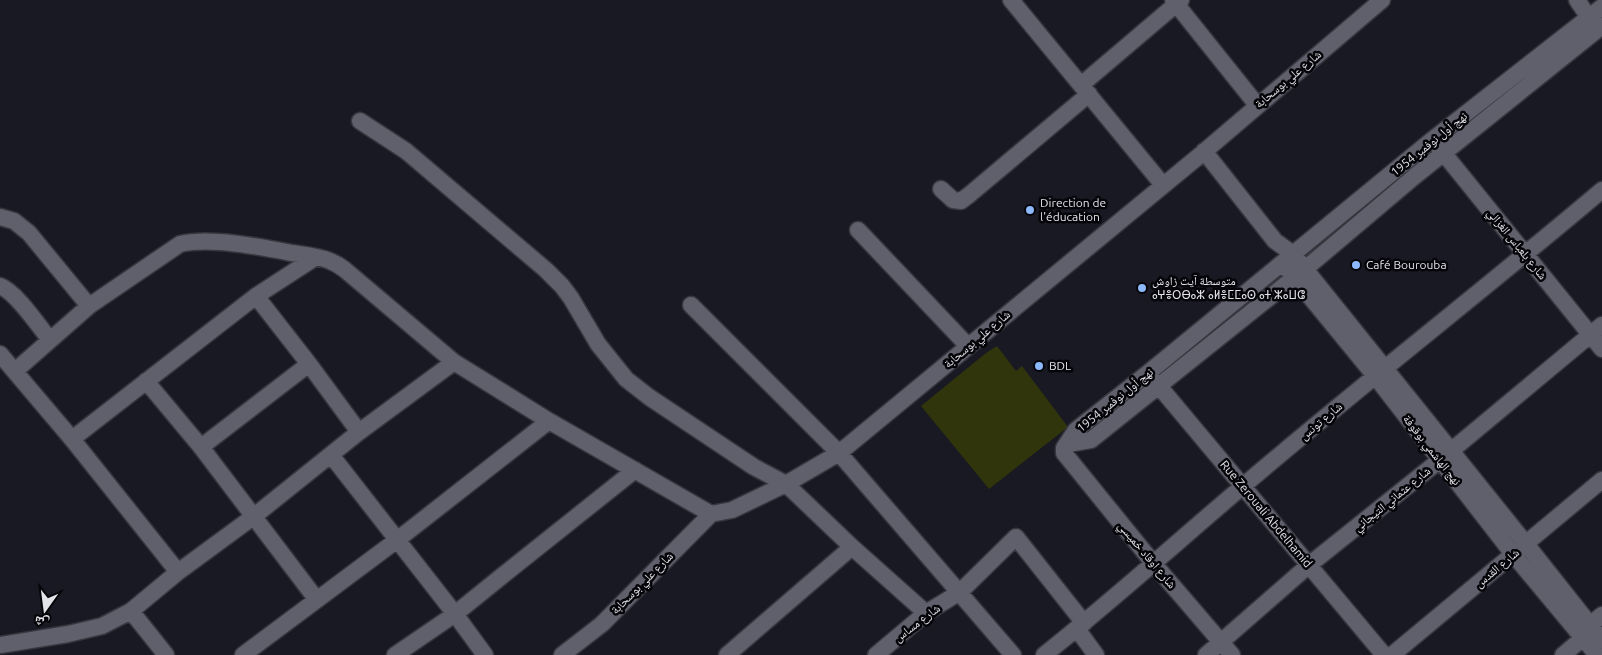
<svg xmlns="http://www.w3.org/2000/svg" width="1602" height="655" font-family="Ubuntu,'Noto Naskh Arabic','Noto Sans Tifinagh',sans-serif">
  <rect width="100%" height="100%" fill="#191924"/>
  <path fill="#30350b" d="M997,346l19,25 6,-5 46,61 -79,62 -68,-83 65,-53z"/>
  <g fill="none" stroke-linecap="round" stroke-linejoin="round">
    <g stroke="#36363e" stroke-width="19">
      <path id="minor" d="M1011,0l152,185
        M1173,0l84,105
        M1577,0l17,25
        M1081,85l100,-85
        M360,121l46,30 140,119 16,16 9,12 27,46 28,35 23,18 105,70 32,17 66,63 74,66
        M1437,145l165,204
        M1204,151l71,90 18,13 233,290 76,96
        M941,189l12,11 8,1 8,-6 120,-101
        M0,217l14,4 15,12 60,73
        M858,230l110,116
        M1288,270l87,106 138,178 84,101
        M0,286c16,6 38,39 50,54
        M256,296l53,68 50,68
        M691,305l148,148 174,202
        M0,354l72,85 106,133
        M15,371l74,-65 91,-62c31,-7 81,3 112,9 13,2 27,3 38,8 5,2 10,5 14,8l110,93 95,59 162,93
        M1153,379l231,276
        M146,381l55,66 116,153
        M72,439l184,-143 60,-39
        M1068,444l23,-4 214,-171 110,-93 187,-150
        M201,447l108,-83
        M331,455l124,159 30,41
        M131,611l35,44
        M1077,629l19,26
        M0,645l68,-11 34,-8 29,-15 47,-39 75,-55 106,-85 95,-70
        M243,655l154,-115 152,-119
        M395,655l60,-41 47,-38 133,-106
        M562,655l40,-31 109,-110 21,-4 54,-26 53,-31 360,-297 183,-156
        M727,655l125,-108
        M876,655l50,-42 34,-21 56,-55 68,86
        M1044,655c68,-54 133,-113 199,-169 118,-101 241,-196 359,-296
        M1206,655l103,-90 131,-105 162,-135
        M1232,655l-78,-91 -90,-111v-5l12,-18 72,-57 284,-233 170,-133
        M1392,655l210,-175
        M1563,655l20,-17 7,-13 12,-10"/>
    </g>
    <use href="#minor" stroke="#5f606c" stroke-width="16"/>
  </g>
  <g fill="#8bb9fc" stroke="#050509" stroke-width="2">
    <circle cx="1030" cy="210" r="5"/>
    <circle cx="1356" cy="265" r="5"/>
    <circle cx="1142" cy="288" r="5"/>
    <circle cx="1039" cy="366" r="5"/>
  </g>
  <g text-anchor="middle" stroke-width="5" stroke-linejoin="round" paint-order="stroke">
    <g font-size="12" fill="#e3e3ea" stroke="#050509">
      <text transform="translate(1288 79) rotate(-40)" y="4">شارع علي بوسحابة</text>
      <text transform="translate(1429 144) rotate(-39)" y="4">نهج أول نوفمبر 1954</text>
      <text transform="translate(1517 244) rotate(51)" y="4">شارع بلعباس الغزالي</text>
      <text transform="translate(977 339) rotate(-40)" y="4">شارع علي بوسحابة</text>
      <text transform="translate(1115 400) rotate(-39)" y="4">نهج أول نوفمبر 1954</text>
      <text transform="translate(1321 421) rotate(-40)" y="4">شارع تونس</text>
      <text transform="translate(1432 450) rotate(52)" y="4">نهج الهاشمي بوقوفة</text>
      <text transform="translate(1392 499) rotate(-39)" y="4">شارع عثماني التيجاني</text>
      <text transform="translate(1266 514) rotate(50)" y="4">Rue Zerouali Abdelhamid</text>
      <text transform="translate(1147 555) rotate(50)" y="4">شارع اوقاد خميسي</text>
      <text transform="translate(1497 568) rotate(-40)" y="4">شارع القدس</text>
      <text transform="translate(642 583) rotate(-45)" y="4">شارع علي بوسحابة</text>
      <text transform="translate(917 623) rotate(-37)" y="4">شارع مساس</text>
    </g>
    <g font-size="12" fill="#e3e3ea" stroke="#050509" text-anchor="start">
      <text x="1040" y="207">Direction de<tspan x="1040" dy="14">l'éducation</tspan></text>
      <text x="1366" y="269">Café Bourouba</text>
      <text x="1152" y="285">متوسطة آيت زاوش<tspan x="1152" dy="14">ⴰⵖⴻⵔⴱⴰⵣ ⴰⵍⴻⵎⵎⴰⵙ ⴰⵜ ⵣⴰⵡⵛ</tspan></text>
      <text x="1049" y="370">BDL</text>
    </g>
  </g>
  <g transform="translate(45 610) rotate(194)" stroke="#050509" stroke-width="4" paint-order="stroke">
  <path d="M0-4L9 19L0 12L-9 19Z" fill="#e3e3ea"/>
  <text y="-8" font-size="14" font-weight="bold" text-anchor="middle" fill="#e3e3ea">ش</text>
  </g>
</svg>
